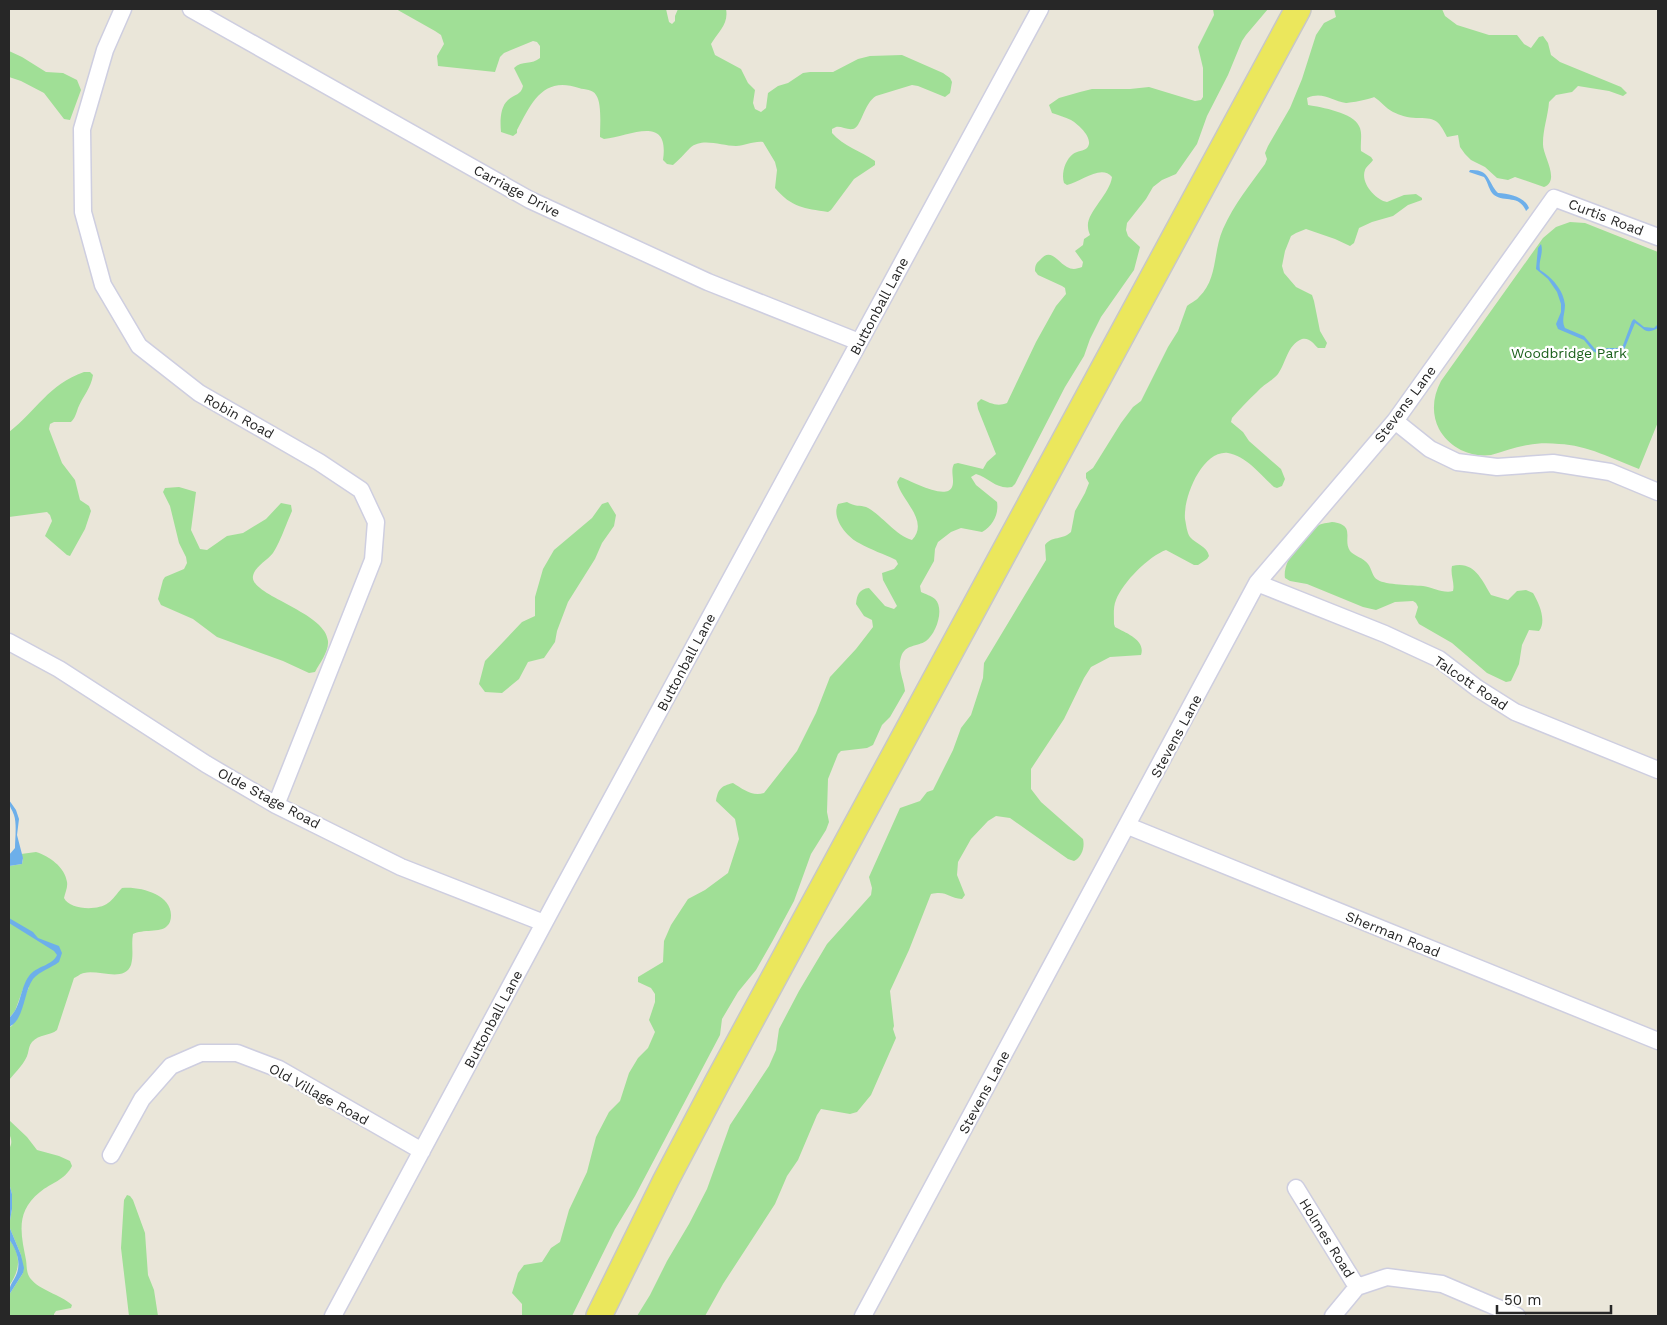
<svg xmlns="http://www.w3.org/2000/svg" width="1667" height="1325" font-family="'Work Sans',sans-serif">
  <rect width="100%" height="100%" fill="#eae6d9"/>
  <path fill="#a0df96" d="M396,9h270l3,13 3,2 3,-3v-5l3,-7h48c3,15 -8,23 -15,35l4,11 26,14 7,14 7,7 -2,13 2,6 6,3 5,-4 2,-15 10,-7 10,-3 15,-10 7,-1h23l25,-13 12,-3 32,-1 41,18 7,5 2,4 -2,11 -5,4 -27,-11 -6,-1 -36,11c-12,7 -15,32 -23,33 -6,1 -12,-3 -17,-2l-4,2v4c11,13 29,18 43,28v4l-21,14 -23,31 -3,2c-24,-4 -36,-4 -53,-24l2,-18 -2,-8 -12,-20c-10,-1 -18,4 -27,4 -15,0 -34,-9 -46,2 -6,6 -11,12 -17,17l-6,-1 -4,-4c7,-47 -34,-23 -59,-21l-4,-2c0,-11 2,-34 -4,-42 -3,-6 -11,-5 -17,-7 -36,-12 -47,14 -62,42v3l-4,3 -12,-4c-1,-10 -1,-25 7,-32 7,-6 13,-5 15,-14l-9,-18c8,-8 18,-3 26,-10v-12l-3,-4 -4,-1 -29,12 -4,4 -5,15 -57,-6 -1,-10 7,-12 -3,-9 -6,-4z
    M1213,9h55l-22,26 -4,6 -14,34 -21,41 -10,28 -21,30 -14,6 -9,7 -7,12 -19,24 -1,7 2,6 12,11 -6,23 -33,47 -11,22 -6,17 -19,31 -50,97 -3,3c-15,3 -23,-9 -36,-13l-5,3 5,8 21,17c2,12 -4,24 -15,30l-21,-4 -10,4 -13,10 -3,7 -1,12 -14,25 1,6c4,2 11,4 14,7 10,10 1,35 -9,42 -9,6 -21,3 -25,16 -4,11 3,23 4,34l-15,26 -8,8 -9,20 -6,3 -26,3 -3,3 -10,25 -1,33 2,10 -3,8 -15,24 -17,47 -22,41 -16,28 -18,22 -16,27 -2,16 -85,161 -20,33 -43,87h-50v-12l-10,-11 6,-20 6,-8 18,-3 9,-14 9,-6 9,-32 18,-38 9,-35 13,-25 11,-11 9,-28 9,-15 10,-10 7,-16 -6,-12 6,-18v-8l-4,-6 -13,-6v-5l25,-15 1,-21 7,-16 17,-26 17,-9 23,-17 11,-34 -4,-20 -19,-18c2,-12 5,-15 17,-18 10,6 19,14 31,10l33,-42 19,-38 14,-36 26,-28 17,-22 -1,-7 -8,-4 -8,-12c1,-9 3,-15 13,-16l16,18 9,3 3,-3 -14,-26 -1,-7 12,-4 4,-5 -2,-4c-12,-6 -25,-10 -37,-17 -12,-6 -28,-25 -21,-39l9,-2c8,5 13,3 19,5 15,7 30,29 46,33 18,-19 -11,-40 -15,-58l3,-5c10,3 46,24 52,10 3,-7 -2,-16 2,-23l4,-1 25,6 4,-7 9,-8 -18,-45 -1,-6 4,-4c9,4 16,8 26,4l29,-61 20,-36 10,-12 -1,-6 -3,-2 -24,-11 -3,-4c0,-5 1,-8 5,-11 10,-13 17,1 27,7 5,3 10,2 15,0l1,-5 -8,-11 8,-6 1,-6 6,-4c-1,-3 -2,-5 -2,-8 -2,-14 22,-33 24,-50 -11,-13 -31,5 -45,8l-3,-2c-3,-9 1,-23 9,-29 4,-3 11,-3 14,-6 8,-9 -9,-24 -16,-28 -6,-3 -13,-5 -19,-7l-3,-8 10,-7 21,-6 12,-3h38l19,-2 46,14 6,-1 2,-3v-29l-5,-21 16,-32z
    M1334,9h108l3,7 12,9 32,10h28l7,9 7,4 8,-11 4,-1 5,7 3,12 9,7 61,25 6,6 -4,3 -14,-5 -31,-5 -6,6 -16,3 -7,7c-1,14 -6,27 -6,41 -1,12 18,37 1,44l-29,-10 -7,3 -11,-2 -12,-11 -14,-7 -6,-6 -5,-7 -2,-12 -11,2c-9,-18 -12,-19 -31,-19 -7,0 -17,-3 -23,-6 -8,-4 -12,-11 -19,-15 -3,2 -24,6 -28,6 -14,-2 -23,-12 -39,-5l1,7c13,2 46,8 51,21 4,7 1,17 2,25l10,6 2,3c-2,3 -7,7 -8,10 -5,13 11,30 22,32l17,-7 12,-1 6,4v2l-14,5 -15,11 -21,6 -13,6 -5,15 -4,3 -15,-7 -29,-10 -10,4 -5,3 -6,15 -3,15 2,7 12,14 16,8 2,6 6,30 7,12 -2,5h-7c-4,-4 -9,-11 -16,-9 -15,6 -16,24 -24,35 -6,7 -15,11 -21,18 -9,8 -17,17 -25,26l-1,4 12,10 6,9 32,28 4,10 -3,7 -5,2 -3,-1c-13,-12 -28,-31 -46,-34 -26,-3 -45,45 -43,66 1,5 2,14 5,18 6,7 17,9 19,19l-2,3 -9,6h-4l-28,-15c-17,6 -43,32 -50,50 -3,7 -2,16 -2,24l1,3c11,6 31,13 26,28l-31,2 -19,10 -7,11 -20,41 -33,50v20l10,13 42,37c2,8 -1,18 -9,22l-6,-2 -58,-41 -14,-2 -8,5 -17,18 -13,23 -1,13 8,20 -3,4c-14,-1 -15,-9 -31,-5l-22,56 -19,41 4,35 -1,3 3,9 -25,57 -14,17 -7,2 -29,-5 -4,6 -19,45 -11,16 -12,28 -52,80 -18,32h-68l13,-21 17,-34 22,-37 18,-35 23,-64 39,-59 7,-16 3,-21 20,-38 28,-47 44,-49 1,-7 -3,-11 31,-69 20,-7 7,-9 6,-2 20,-40 8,-22 10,-13 12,-37 1,-15 62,-103 -1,-15c6,-9 18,-5 26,-13l4,-21 10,-18 4,-10 -3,-5v-5l7,-5 28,-45 12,-16 8,-6 27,-54 10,-16 9,-25c3,-3 9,-5 12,-9 19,-18 14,-46 24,-68 11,-25 27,-44 42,-65l2,-5 -2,-6 3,-7 22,-38 12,-29 14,-44 8,-12 12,-6z
    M9,51l13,6 24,15 17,1 14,7 4,10 -11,30 -6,-1 -20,-26 -23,-12 -12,-4z
    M1570,222l15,1 73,29v170l-19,47c-26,-10 -52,-24 -80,-25 -10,-1 -21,-1 -31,1 -13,2 -25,7 -37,10 -21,3 -42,-8 -52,-26 -8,-16 -6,-33 2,-48l102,-143 13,-11z
    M84,372h6l3,3c-2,13 -10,21 -15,33 -2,6 -3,10 -7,14h-17l-4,2 -1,5 13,34 13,17 5,20 9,6 2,5 -6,18 -15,27 -3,-1 -22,-19 7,-15 -2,-6 -3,-3 -38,5v-85c27,-21 40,-48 75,-60z
    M179,487l17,5 -5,38 9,19 7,1 20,-14 16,-3 23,-14 15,-16 10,2 1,6c-5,11 -13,34 -19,42 -6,8 -18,13 -20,23 -4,19 73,36 75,65 1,10 -8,22 -13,31l-6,1 -26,-12 -66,-24 -24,-18 -32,-14 -3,-6 5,-19 2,-3 19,-8 3,-6 -1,-6 -7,-14 -9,-37 -7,-14 2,-4z
    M608,502l8,13 -2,11 -12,17 -7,16 -27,43 -11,29 -2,11 -11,16 -16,4 -9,17 -17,14 -17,-1 -6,-8 6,-23 37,-39 13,-6v-19l8,-28 11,-19 38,-32 10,-14z
    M1332,522c25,3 10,17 18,29 4,5 14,7 18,13 4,5 4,13 10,16 8,5 33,5 45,6 9,1 21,8 30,5 2,-8 -3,-16 -1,-25 22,-6 30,14 39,29l17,5 9,-9 9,-1 7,3c6,10 14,28 6,38l-10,-1 -7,15 -3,19 -8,17 -5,1 -19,-9 -35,-30 -33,-19 -4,-7 3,-10 -2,-4 -3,-2 -18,1 -19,8 -13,-3 -56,-23 -17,-3 -5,-3c-3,-17 19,-44 32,-52 5,-3 10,-3 15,-4z
    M36,852c13,4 29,15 31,30 1,5 -2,11 -3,16 6,12 34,13 44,5 5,-3 9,-10 14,-15 17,-2 49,6 49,27 0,4 -1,9 -4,11 -6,7 -25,3 -34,8 -2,11 1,20 -2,31 -7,18 -33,4 -47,8 -3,0 -7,4 -10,5l-17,52c-7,6 -18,4 -25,12 -3,4 -3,7 -4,11 -2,9 -13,20 -19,27v-53l3,-1 17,-39 -6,2 -8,22 -6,7v-152l13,-2 1,-5 -2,-5z
    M9,1120l18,17 10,13 22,6 11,5 2,5c-7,14 -21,17 -32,26 -25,20 -19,42 -14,68 1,6 0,12 4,18 10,13 30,16 42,27l-1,3 -15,3 -2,3v2h-45v-21l14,-22 -2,-18 -12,-29 3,-17v-15l-3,-11v-34c4,-7 2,-10 0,-16 -1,-4 0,-9 0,-13z
    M127,1195l3,1 3,4 12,33 3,42 6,15 4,26h-29l-8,-68 3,-48z
    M9,1239c13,17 11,31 0,47z"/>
  <path fill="#6dafea" d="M1470,170c20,-1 17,11 28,23 11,1 26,3 31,15l-3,3c-7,-17 -21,-8 -32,-16 -5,-4 -6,-13 -10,-18l-15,-5z
    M1541,244c3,9 -3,17 -1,26 12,7 24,21 25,35 0,9 -4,15 0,23l19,8 11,13 6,3 6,-4h15l10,-27 2,-2 10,8 10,1 4,-4v4c-13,7 -13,1 -23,-5l-11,27 -15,1 -9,4 -7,-4 -9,-11 -26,-11 -2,-5 5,-12v-8l-4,-12 -9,-13 -12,-10 2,-21z
    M9,800l7,10 3,9 -2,16 6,23 -1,6 -13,2v-11l6,-7c0,-9 2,-24 -1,-33 -2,-6 -5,-8 -5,-15z
    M9,918l24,14 5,6 21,8 3,7 -3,9c-8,6 -19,9 -26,17 -10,14 -8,40 -24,48v-9c12,-10 11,-30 20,-42 7,-10 23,-10 28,-21l-3,-4 -45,-28z
    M9,1183l3,11v15l-3,17 12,29 3,13 -1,5 -14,22c0,-12 5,-13 8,-22 4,-12 -1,-24 -8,-34z"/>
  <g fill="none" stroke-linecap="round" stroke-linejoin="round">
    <g stroke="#cecee0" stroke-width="19">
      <path id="street" d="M123,9l-18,41 -23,79 1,83 20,73 36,61 60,47 120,69 42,28 15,32 -3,38 -97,245
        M191,9l339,191 178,82 151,60
        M1395,421l35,28 27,13 40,5 56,-4 57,9 48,20
        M1257,583l128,51 54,25 38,29 38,24 143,58
        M9,642l50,27 147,95 70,41 125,62 143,56
        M1128,826l530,215
        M111,1155l31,-56 29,-33 30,-13h36l42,16 143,82
        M1296,1188l61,99
        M333,1316l223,-415 484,-892
        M863,1316l394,-733 138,-162 159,-223 104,39
        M1333,1316l24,-29 30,-10 55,7 75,32"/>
    </g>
    <g stroke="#c7c7c7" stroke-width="28">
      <path id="primary" d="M599,1316l67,-136 51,-97 581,-1074"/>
    </g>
    <use href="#street" stroke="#fff" stroke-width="16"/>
    <use href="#primary" stroke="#ebe75c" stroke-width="25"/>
  </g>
  <g text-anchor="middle" stroke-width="4.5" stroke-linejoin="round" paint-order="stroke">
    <g font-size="14" fill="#272727" stroke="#fff">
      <text transform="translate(517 191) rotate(28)" y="5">Carriage Drive</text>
      <text transform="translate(1606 217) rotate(21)" y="5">Curtis Road</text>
      <text transform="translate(879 306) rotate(-62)" y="5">Buttonball Lane</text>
      <text transform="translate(1405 404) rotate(-53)" y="5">Stevens Lane</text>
      <text transform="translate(239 416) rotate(29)" y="5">Robin Road</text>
      <text transform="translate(686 662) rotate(-62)" y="5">Buttonball Lane</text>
      <text transform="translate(1471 683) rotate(34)" y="5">Talcott Road</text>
      <text transform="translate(1176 736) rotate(-62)" y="5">Stevens Lane</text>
      <text transform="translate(269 798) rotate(28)" y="5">Olde Stage Road</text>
      <text transform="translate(1393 934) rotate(22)" y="5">Sherman Road</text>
      <text transform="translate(493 1019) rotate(-62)" y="5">Buttonball Lane</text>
      <text transform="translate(984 1092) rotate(-62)" y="5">Stevens Lane</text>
      <text transform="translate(319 1094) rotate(29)" y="5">Old Village Road</text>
      <text transform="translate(1327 1238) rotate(58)" y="5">Holmes Road</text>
    </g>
    <g font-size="14" fill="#1b601b" stroke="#fff">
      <text x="1569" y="358">Woodbridge Park</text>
    </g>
  </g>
  <rect width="1667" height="1325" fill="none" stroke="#272727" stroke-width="20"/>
  <path d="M1497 1305v8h114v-8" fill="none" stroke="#272727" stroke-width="2.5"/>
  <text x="1504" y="1305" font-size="15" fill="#272727" stroke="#ffffff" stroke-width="4" paint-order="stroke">50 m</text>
</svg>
